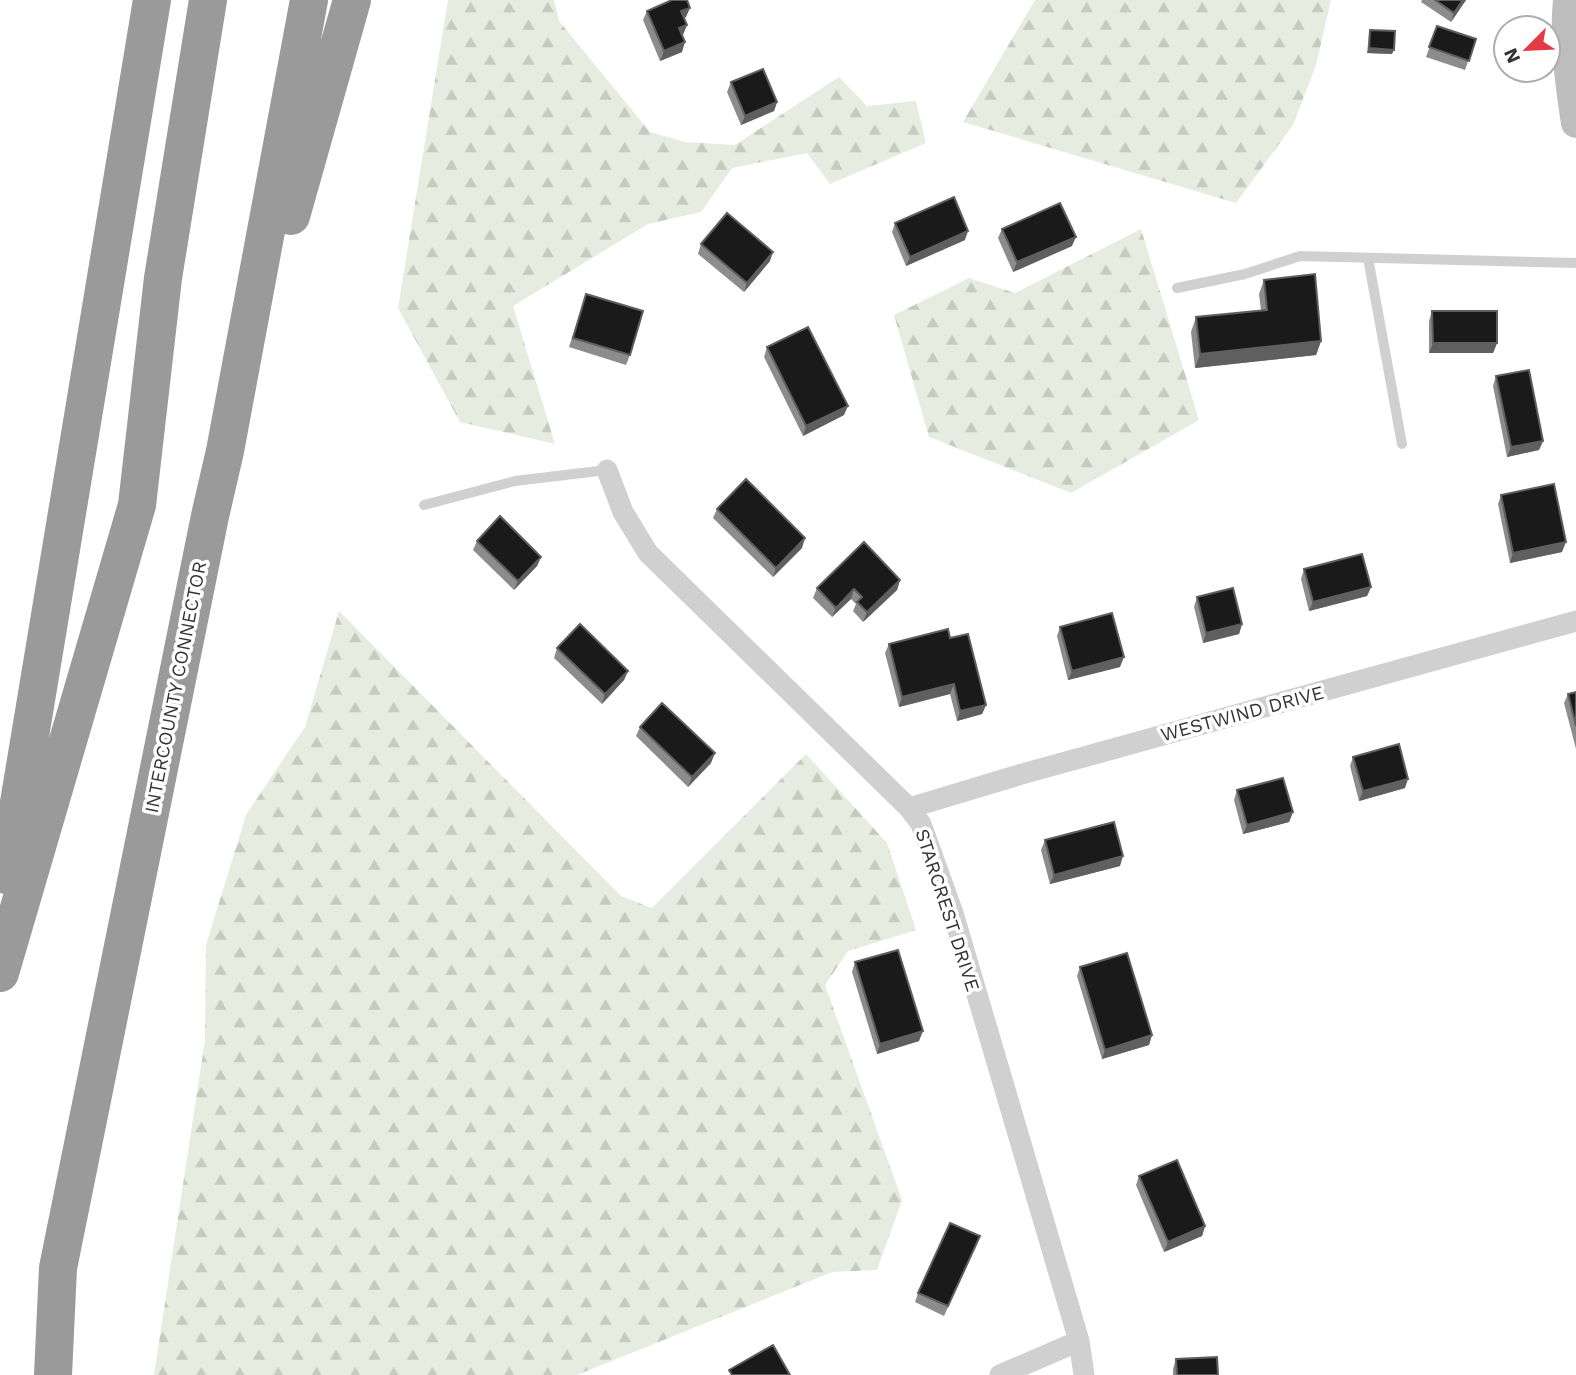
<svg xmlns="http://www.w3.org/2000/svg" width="1576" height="1375" font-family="'Work Sans',sans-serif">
  <defs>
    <pattern id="forest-firs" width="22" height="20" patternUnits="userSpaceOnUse" patternTransform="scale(1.75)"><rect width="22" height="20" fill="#e6ecdf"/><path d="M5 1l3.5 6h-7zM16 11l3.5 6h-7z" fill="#c6cbc0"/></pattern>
  </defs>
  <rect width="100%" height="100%" fill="#fff"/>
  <path fill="url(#forest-firs)" d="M448,0h106l5,21 91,111 35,10 50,3 104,-68 28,29 49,-5 10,42 -96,41 -23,-31 -75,15 -31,44 -53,12 -135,82 42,138 -95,-22 -62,-114z
    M1035,0h296l-15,65 -23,60 -57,78 -273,-81z
    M1141,229l58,191 -128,73 -142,-56 -35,-122 75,-37 46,15z
    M339,611l282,285 31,12 154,-154 81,89 29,87 -68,21 -23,34 77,215 -25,70 -45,2 -255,103h-423l51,-335 1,-95 40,-130 59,-88z"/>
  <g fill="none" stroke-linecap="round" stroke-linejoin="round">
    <path stroke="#d0d0d0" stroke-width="10" d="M1368,258l34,186
      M1177,288l68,-14 55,-18 276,7
      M424,505l91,-24 92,-11"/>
    <path stroke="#d0d0d0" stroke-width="21" d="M607,470l16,42 25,41 261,255 12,16 32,89 126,428 5,34
      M909,808l113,-34 554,-153
      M1000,1375l79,-34"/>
    <path stroke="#bdbdbd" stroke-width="30" d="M1568,0c-4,41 2,83 8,123"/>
    <path stroke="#9a9a9a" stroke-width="38" d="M291,216l61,-216
      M7,875l145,-875
      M0,973l137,-468 26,-227 45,-278
      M53,1375l5,-107 152,-752 15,-65 84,-451"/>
  </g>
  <path fill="#8c8c8c" d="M1422,0h44l-15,22 -30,-20z
    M647,11l39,6 -2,1 3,7 -5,10v17l-22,9 -17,-41z
    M1437,26l39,13 -11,31 -39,-13z
    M1370,30l22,24 -25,-1 2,-19z
    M731,82l46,20 -3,9 -33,14 -14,-33z
    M895,223l70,17 -59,26 -14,-34z
    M1002,229l70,17 -59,26 -15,-34z
    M701,244l69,17 -26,31 -46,-38z
    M1264,280l57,61 -5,14 -121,13 -4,-36 5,-15 65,-7 -2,-16z
    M586,294l44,61 -4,10 -57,-18z
    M1432,311l65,32 -4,10h-64v-32z
    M767,347l77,68 -41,21 -39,-79z
    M1496,376l47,65 -4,9 -32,7 -14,-71z
    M1501,495l61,57 -52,11 -12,-59z
    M717,509l85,39 -29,29 -60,-59z
    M477,541l64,16 -4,9 -23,24 -41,-40z
    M1304,569l67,18 -4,9 -58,15 -8,-32z
    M900,580l-3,10 -34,32 -10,-11 3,-7 -5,-5 -19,18 -19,-19 4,-10z
    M1197,597l45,27 -3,10 -36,9 -9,-36z
    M1060,627l60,40 -52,13 -11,-44z
    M950,638l36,67 -4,9 -25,7 -7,-27 -51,13 -14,-54 4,-9z
    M557,648l71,23 -4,9 -22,24 -48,-46z
    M1576,692v57l-12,-46 4,-9z
    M640,727l71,36 -23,24 -52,-51z
    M1353,757l52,31 -46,13 -9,-35z
    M1237,790l56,22 -4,10 -46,12 -9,-34z
    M1045,840l75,26 -70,18 -9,-34z
    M855,962l64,79 -42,13 -25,-82z
    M1080,967l72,68 -3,10 -47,14 -25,-83z
    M1139,1176l66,50 -3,10 -38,16 -28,-67z
    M980,1236l-36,80 -29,-14 3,-9z
    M1176,1359l42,16h-45v-6z"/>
  <path fill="#5f5f5f" d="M1463,0h3l-15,22 3,-9z
    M690,8l-4,9 -9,4 4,-10z
    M687,25l-4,10 -7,3 3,-10z
    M685,42l-3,10 -22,9 4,-10z
    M1369,48l25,2 -2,4 -25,-1z
    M777,102l-3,9 -33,14 4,-9z
    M968,231l-3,9 -59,26 4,-9z
    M1076,237l-4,9 -59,26 4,-10z
    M773,252l-3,9 -26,31 3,-9z
    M1321,341l-5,14 -121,13 5,-14z
    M1433,343h64l-4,10h-64z
    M848,406l-4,9 -41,21 3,-10z
    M1543,441l-4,9 -32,7 4,-10z
    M805,538l-3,10 -29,29 3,-9z
    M1566,542l-4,10 -52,11 3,-10z
    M541,557l-4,9 -23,24 4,-9z
    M900,580l-3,10 -34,32 4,-10z
    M1371,587l-4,9 -58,15 4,-9z
    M854,589l-3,10 -19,18 4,-9z
    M1242,624l-3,10 -36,9 3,-10z
    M1124,657l-4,10 -52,13 4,-9z
    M628,671l-4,9 -22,24 3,-10z
    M954,684l-4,10 -51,13 3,-10z
    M986,705l-4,9 -25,7 3,-10z
    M715,753l-4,10 -23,24 4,-10z
    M1408,779l-3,9 -46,13 4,-10z
    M1293,812l-4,10 -46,12 4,-9z
    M1123,856l-3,10 -70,18 4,-9z
    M923,1031l-4,10 -42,13 3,-10z
    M1152,1035l-3,10 -47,14 3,-9z
    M1205,1226l-3,10 -38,16 4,-10z"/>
  <path fill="#1a1a1a" stroke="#5f5f5f" stroke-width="2" d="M672,0h15l3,8 -9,3 6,14 -8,3 6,14 -21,9 -17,-40z
    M1435,0h28l-9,13z
    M1437,26l39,13 -7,22 -40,-14z
    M1370,30l25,1 -1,19 -25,-2z
    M763,69l14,33 -32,14 -14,-34z
    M954,197l14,34 -58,26 -15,-34z
    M1060,203l16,34 -59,25 -15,-33z
    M727,213l46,39 -26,31 -46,-39z
    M1315,274l6,67 -121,13 -4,-37 71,-7 -3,-30z
    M586,294l57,17 -13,44 -57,-17z
    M1432,311h65v32h-64z
    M808,327l40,79 -42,20 -39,-79z
    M1529,370l14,71 -32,6 -15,-71z
    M746,479l59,59 -29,30 -59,-59z
    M1554,484l12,58 -53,11 -12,-58z
    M500,516l41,41 -23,24 -41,-40z
    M864,542l36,38 -33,32 -10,-10 5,-5 -8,-8 -18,19 -19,-20z
    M1362,554l9,33 -58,15 -9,-33z
    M1233,588l9,36 -36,9 -9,-36z
    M1112,613l12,44 -52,14 -12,-44z
    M580,624l48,47 -23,23 -48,-46z
    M948,629l2,9 18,-4 18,71 -26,6 -6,-27 -52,13 -13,-53z
    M1576,692v34l-8,-32z
    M662,703l53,50 -23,24 -52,-50z
    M1399,744l9,35 -45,12 -10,-34z
    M1283,778l10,34 -46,13 -10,-35z
    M1114,822l9,34 -69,19 -9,-35z
    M898,950l25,81 -43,13 -25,-82z
    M1127,953l25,82 -47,15 -25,-83z
    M1177,1160l28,66 -37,16 -29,-66z
    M950,1223l30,13 -32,70 -30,-13z
    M773,1345l17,30h-58l-3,-5z
    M1217,1357l1,18h-41l-1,-16z"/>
  <g text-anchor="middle" stroke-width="7" stroke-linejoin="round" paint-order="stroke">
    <g font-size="19" fill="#333" stroke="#fff">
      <text transform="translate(175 687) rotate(-79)" y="7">INTERCOUNTY CONNECTOR</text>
      <text transform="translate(1242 713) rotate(-15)" y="7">WESTWIND DRIVE</text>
      <text transform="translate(948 910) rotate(72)" y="7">STARCREST DRIVE</text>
    </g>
  </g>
  <g transform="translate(1527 49) rotate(246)"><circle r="33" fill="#ffffff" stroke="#adadad" stroke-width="2"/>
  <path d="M0-5L12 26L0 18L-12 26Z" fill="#e63946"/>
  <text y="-10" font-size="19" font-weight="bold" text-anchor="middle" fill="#333333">N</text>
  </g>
</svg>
